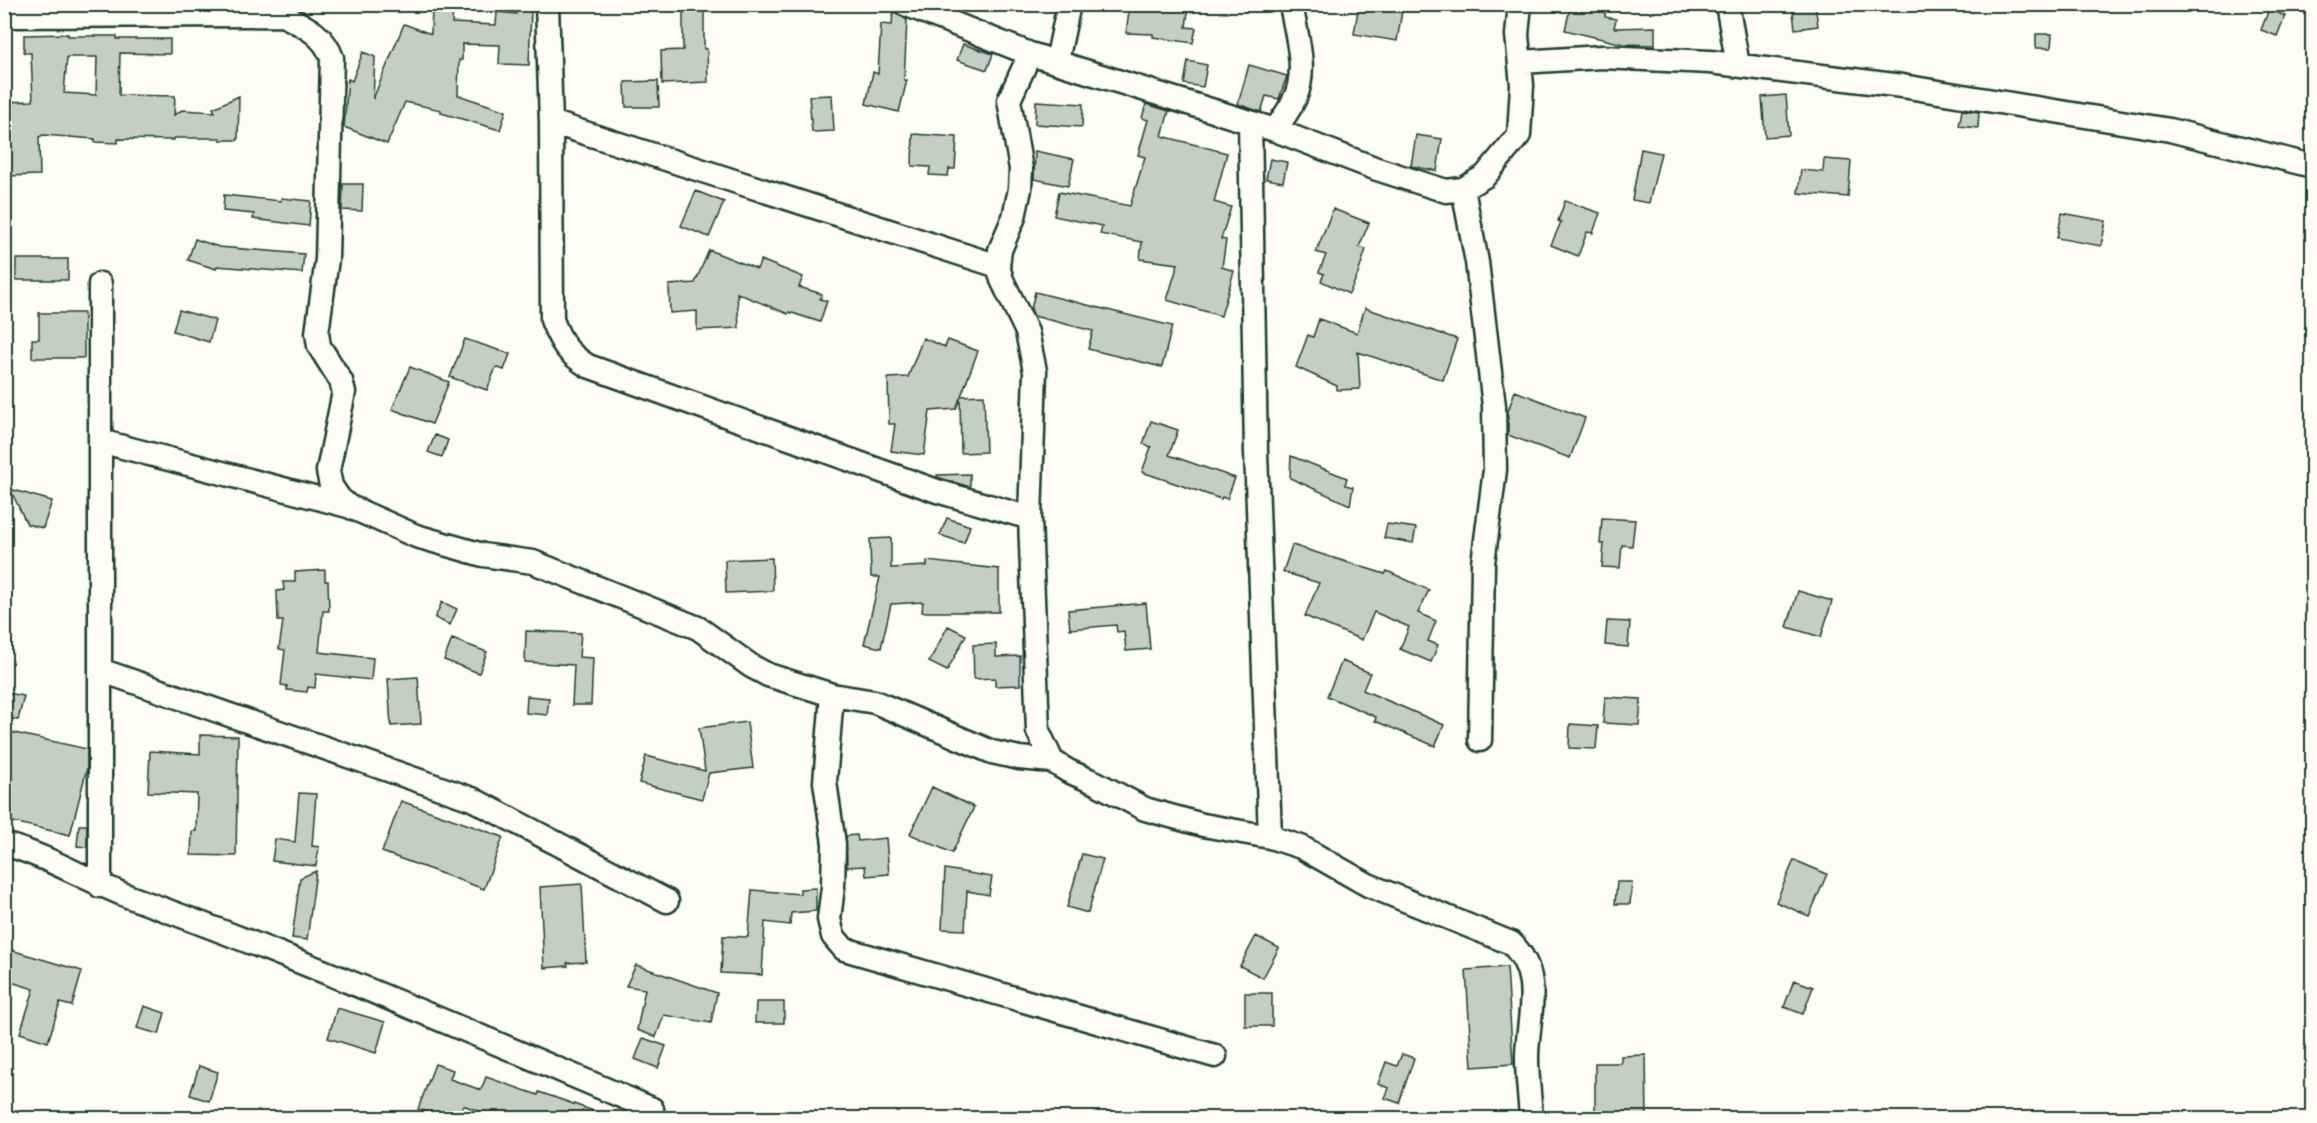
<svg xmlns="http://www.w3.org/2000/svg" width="2317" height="1123" font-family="Dekko,sans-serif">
  <rect width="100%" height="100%" fill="#fdfcf7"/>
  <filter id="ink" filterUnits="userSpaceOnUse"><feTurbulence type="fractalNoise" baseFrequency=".0167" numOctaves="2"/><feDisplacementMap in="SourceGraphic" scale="12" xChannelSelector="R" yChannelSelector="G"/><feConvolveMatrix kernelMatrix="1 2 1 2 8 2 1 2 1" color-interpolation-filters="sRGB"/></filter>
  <g filter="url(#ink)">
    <path fill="#c6cdc7" stroke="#1f3d34" stroke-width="1.5" fill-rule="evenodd" d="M1130,4h59l-3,23 10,1 -3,15 -40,-6v-3l-27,-1z
      M1359,4l43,7 -5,30 -43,-7z
      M1571,4h35l-1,13 11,2 -2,9 41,-1v18l-32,-1 -58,-14z
      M1792,4h23l3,22 -23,3z
      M683,5h21v44h3l1,33 -46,2 -1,-33 22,-1z
      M432,8l21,1 -1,14 44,2 1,-13 19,2v-5l15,1 -2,55 -30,-1 1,-19 -38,-1v16h-3l-1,35 48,16 -6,19 -59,-17v-3l-36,-8 -18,42 -43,-17 4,-48 4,2 11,-29 12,5 -2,42 31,-75 27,10z
      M2269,9l16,7 -8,20 -16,-6z
      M893,11l14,9 -3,60h3l-8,32 -33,-8 7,-32 5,2 3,-50 11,1z
      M68,34v2h49v3h53v15l-50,-1 -1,42 56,1 -1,19 8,-5 33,2 -2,-4 26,-12 -1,44h-18v-2h-46v2l-56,-1v4l-23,-1v-3l-52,-4 -4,2 1,38 -36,1v-74l29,-1 -2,-48h-7v-18zM67,57h30l-1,38 -32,-2z
      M2036,34h16l-1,14h-15z
      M963,44l30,10 -6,16 -30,-10z
      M1188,61l19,4 -4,22 -19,-3z
      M1249,65l38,11 -8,23 -13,-3 -5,16 -23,-8z
      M658,81l1,26h-33l-1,-25z
      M832,95l2,36 -22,1 -3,-36z
      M1786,95l3,40 -24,2 -3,-40z
      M1036,101l47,3 -1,23 -47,-3z
      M1146,104l23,7 -7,25 65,17 -13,49 17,5 -10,32 5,1 -4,27 12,4 -13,45 -54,-16 11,-36 -38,-5 2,-17 -42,-8 2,-8 -48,-10 5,-24 71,14 15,-49 -7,-2 10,-35 -6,-2z
      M1962,110l17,2 -1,16 -19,-2z
      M913,134l44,3 -2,32h-6l-1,7 -19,-1 1,-8 -18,-1z
      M1416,135l26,4 -5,32 -26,-5z
      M1641,149l20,4 -12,50 -17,-3z
      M1035,151l39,8 -6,27 -34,-7z
      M1270,159l17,3 -4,20 -17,-3z
      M1824,159l27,2 -3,36 -50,-4 3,-23 22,2z
      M343,184h20l-1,27 -20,-1z
      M696,191l28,11 -15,35 -28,-11z
      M224,195l57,6v-3l30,3 -2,25 -56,-7 1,-5 -31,-3z
      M1565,201l35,12 -7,20 -6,-1 -9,24 -27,-11 10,-23 -3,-1z
      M1333,209l36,14 -10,24 7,2 -8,25 -9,20 -28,-13 3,-7 -5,-2 7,-17 -10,-3z
      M2062,213l44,8 -5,25 -44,-8z
      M195,239l24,8 85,7 -2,19 -85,-7 -1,3 -28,-9z
      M709,250l48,19 4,-9 42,17 -4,10 23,7 -2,5 7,2 -7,21 -31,-10 -1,2 -51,-21 2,35 -42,2v-19l-27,2 -1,-28 26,-2z
      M16,259h52v21h-52z
      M1035,292l137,34 -10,41 -74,-18 5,-18 -59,-15 -3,-7z
      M1365,308l92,31 -14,41 -85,-28 2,37 -23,1v-4l-41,-19 12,-32 5,2 6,-18 38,14z
      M179,310l36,10 -6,22 -36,-11z
      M39,313h45v45h-52v-19h7z
      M923,338l22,9 3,-7 30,11 -17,45 23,-1 2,57 -25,1 -1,-55 -4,11 -26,2 -6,44 -33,-4 4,-27h-6l-1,-46 20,-1z
      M465,339l45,15 -6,16 -8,-3 -9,23 -37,-13z
      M410,367l39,15 -17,42 -40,-15z
      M1515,391l70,27 -15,40 -62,-23v-24z
      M1151,421l27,9 -9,25 66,23 -8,21 -5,-2 -1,2 -79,-27 9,-25 -8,-3z
      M435,435l13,5 -6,17 -14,-5z
      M1291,456l56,22 -2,7 8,2 -3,18 -60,-27z
      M970,474v13l-33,-10v-2z
      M10,489l42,12 -9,27 -16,-4z
      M947,518l23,8 -6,17 -24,-8z
      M1602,518l33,2 -3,26 -10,-1 -2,23 -18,-1 2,-23h-4z
      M1387,524l29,4 -3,15 -29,-5z
      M891,538v30l36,-2v-5l72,8v43h-77l1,-10 -32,2 -10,44 -17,-4 16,-67h-9l-1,-38z
      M1292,545l93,29 2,-3 42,19 -11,23 18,8 -8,20 10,4 -7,17 -31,-13 9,-22 -35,-15 -12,28 -57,-24 14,-33 -36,-11z
      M772,558l1,33 -47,2 -1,-33z
      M325,570v11h3l1,30h-6l-4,41 54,6 -2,22 -55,-6 -1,14 -7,-1 -1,5 -20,-2v-4l-6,-1 4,-35 -6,-1 4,-28h-5l-1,-30 7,-1 -1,-8h12v-10z
      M1798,591l34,10 -11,36 -34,-10z
      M442,602l15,7 -7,16 -15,-7z
      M1146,603l4,46 -24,2 -2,-20 -7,1 -1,-7 -46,4 -2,-19z
      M1607,621l23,1 -2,25 -23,-2z
      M948,626l18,9 -19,36 -18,-9z
      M526,631l55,2 -2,24 14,1 -2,47h-19l2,-40 -49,-3z
      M452,639l35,13 -8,21 -35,-13z
      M996,644v13l24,-1v29l-25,1v-8l-21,1 -1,-34z
      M1342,661l28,12 -7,17 81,35 -9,21 -60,-25 1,-4 -49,-21z
      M418,677l3,47 -30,2 -3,-47z
      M8,693l16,3 -6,24 -14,-3z
      M527,696l22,2 -2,17 -21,-2z
      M1605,697l36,2 -2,26 -36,-2z
      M747,722l6,46 -44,5 -7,26 -63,-16 7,-27 59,15 -6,-43z
      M1570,724l28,2 -2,23 -27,-1z
      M10,732l77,17v19l-17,67 -66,-15v-19l5,-20 -5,-1v-25z
      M200,735l38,1 -2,120 -45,-1 1,-24h4l1,-37 -49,-2 2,-41 50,3z
      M932,787l42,20 -22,46 -42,-19z
      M299,793l17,1 -4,52 7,1 -3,19 -44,-5 3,-22 20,3z
      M401,801l102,36 -19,52 -102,-37z
      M79,825h8v22l-10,-1z
      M857,835l1,6 28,-3 3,36 -23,2 -1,-10 -18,1 -1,-31z
      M1082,854l21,5 -15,54 -21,-6z
      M1794,860l33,14 -18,42 -33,-14z
      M945,869l47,8 -3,18 -22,-4 -2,39 -23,-1z
      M316,871l-9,69 -15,-2 8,-60z
      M1617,882h15l-2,22h-15z
      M582,884l4,78 -19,1 1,3 -24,2 -4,-81z
      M816,888v23l-25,2 -1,12 -25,-3 -3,53 -41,-2 2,-37 25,1 4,-47 48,4v-5z
      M1256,936l23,12 -16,30 -23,-12z
      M4,948l78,23 -10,35 -12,-3 -12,39 -28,-9 14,-44 -30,-9z
      M636,965l81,28 -6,30 -47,-8 -8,22 -19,-7 8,-41 -19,-3z
      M1507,967l6,97 -41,3 -6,-97z
      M1794,980l19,7 -10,27 -19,-7z
      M1245,993h27v33h-27z
      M756,1002h28v21h-29z
      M144,1006l21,7 -6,21 -22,-6z
      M337,1008l48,14 -9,31 -48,-15z
      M643,1038l23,8 -8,22 -23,-9z
      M1402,1054l12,4 -15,45 -14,-5 4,-10 -11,-4 8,-22 11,4z
      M1646,1055l1,64h-52v-56h26v-7z
      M435,1064l18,6 -3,9 31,11 5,-13 52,18 1,-3 69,24 -1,3h-107l-37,-14 -5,14h-24l1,-4 -17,-6z
      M199,1066l19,6 -9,29 -19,-6z"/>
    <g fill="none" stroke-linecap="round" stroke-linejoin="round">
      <g stroke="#1f3d34" stroke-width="27">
        <path id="street" d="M547,4l4,118 1,198c9,23 15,33 36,46l349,125 93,27
          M905,4l125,50 245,76 102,39 69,22 17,-2 22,-13 34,-41 3,-50 -5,-50 3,-31
          M1727,4l11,61
          M4,16l279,-1c21,11 41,19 49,43l-5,201 -10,74 2,13 22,35 3,11 -16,79 3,15 8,12 9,8 68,30 67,19 50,7 83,33 82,33 53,38 17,9 64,20 43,7 117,50 27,6 33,3
          M1030,54l-21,46 12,69 -1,20 -6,28 -14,33 -2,16 4,14 25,52 8,39 -5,147 8,213 14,30 16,10 28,12 49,26 58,16 67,12 31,10 67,38 143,58c34,33 16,74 16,115 0,20 3,41 4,60
          M1057,61l12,-57
          M1521,62l81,-5 108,5 192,24 268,44 142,36
          M551,122l447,144
          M1250,123l6,329 14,385
          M1275,130c7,-10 15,-21 20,-32 13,-29 1,-63 -4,-94
          M1463,189l14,73 17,144 1,64 -12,93 -3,177
          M100,284v602
          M100,441l248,65
          M100,670l372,129 195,102
          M832,695l-7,87 9,62 -1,43 -4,32 4,17 11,13 371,107
          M4,844c44,12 84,37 126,53 177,64 349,139 522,212"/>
      </g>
      <use href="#street" stroke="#fdfcf7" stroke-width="22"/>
    </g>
  </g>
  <rect width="2317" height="1123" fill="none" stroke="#fdfcf7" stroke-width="24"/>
  <rect x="12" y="12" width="2293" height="1099" fill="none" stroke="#1f3d34" stroke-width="2" filter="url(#ink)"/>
</svg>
